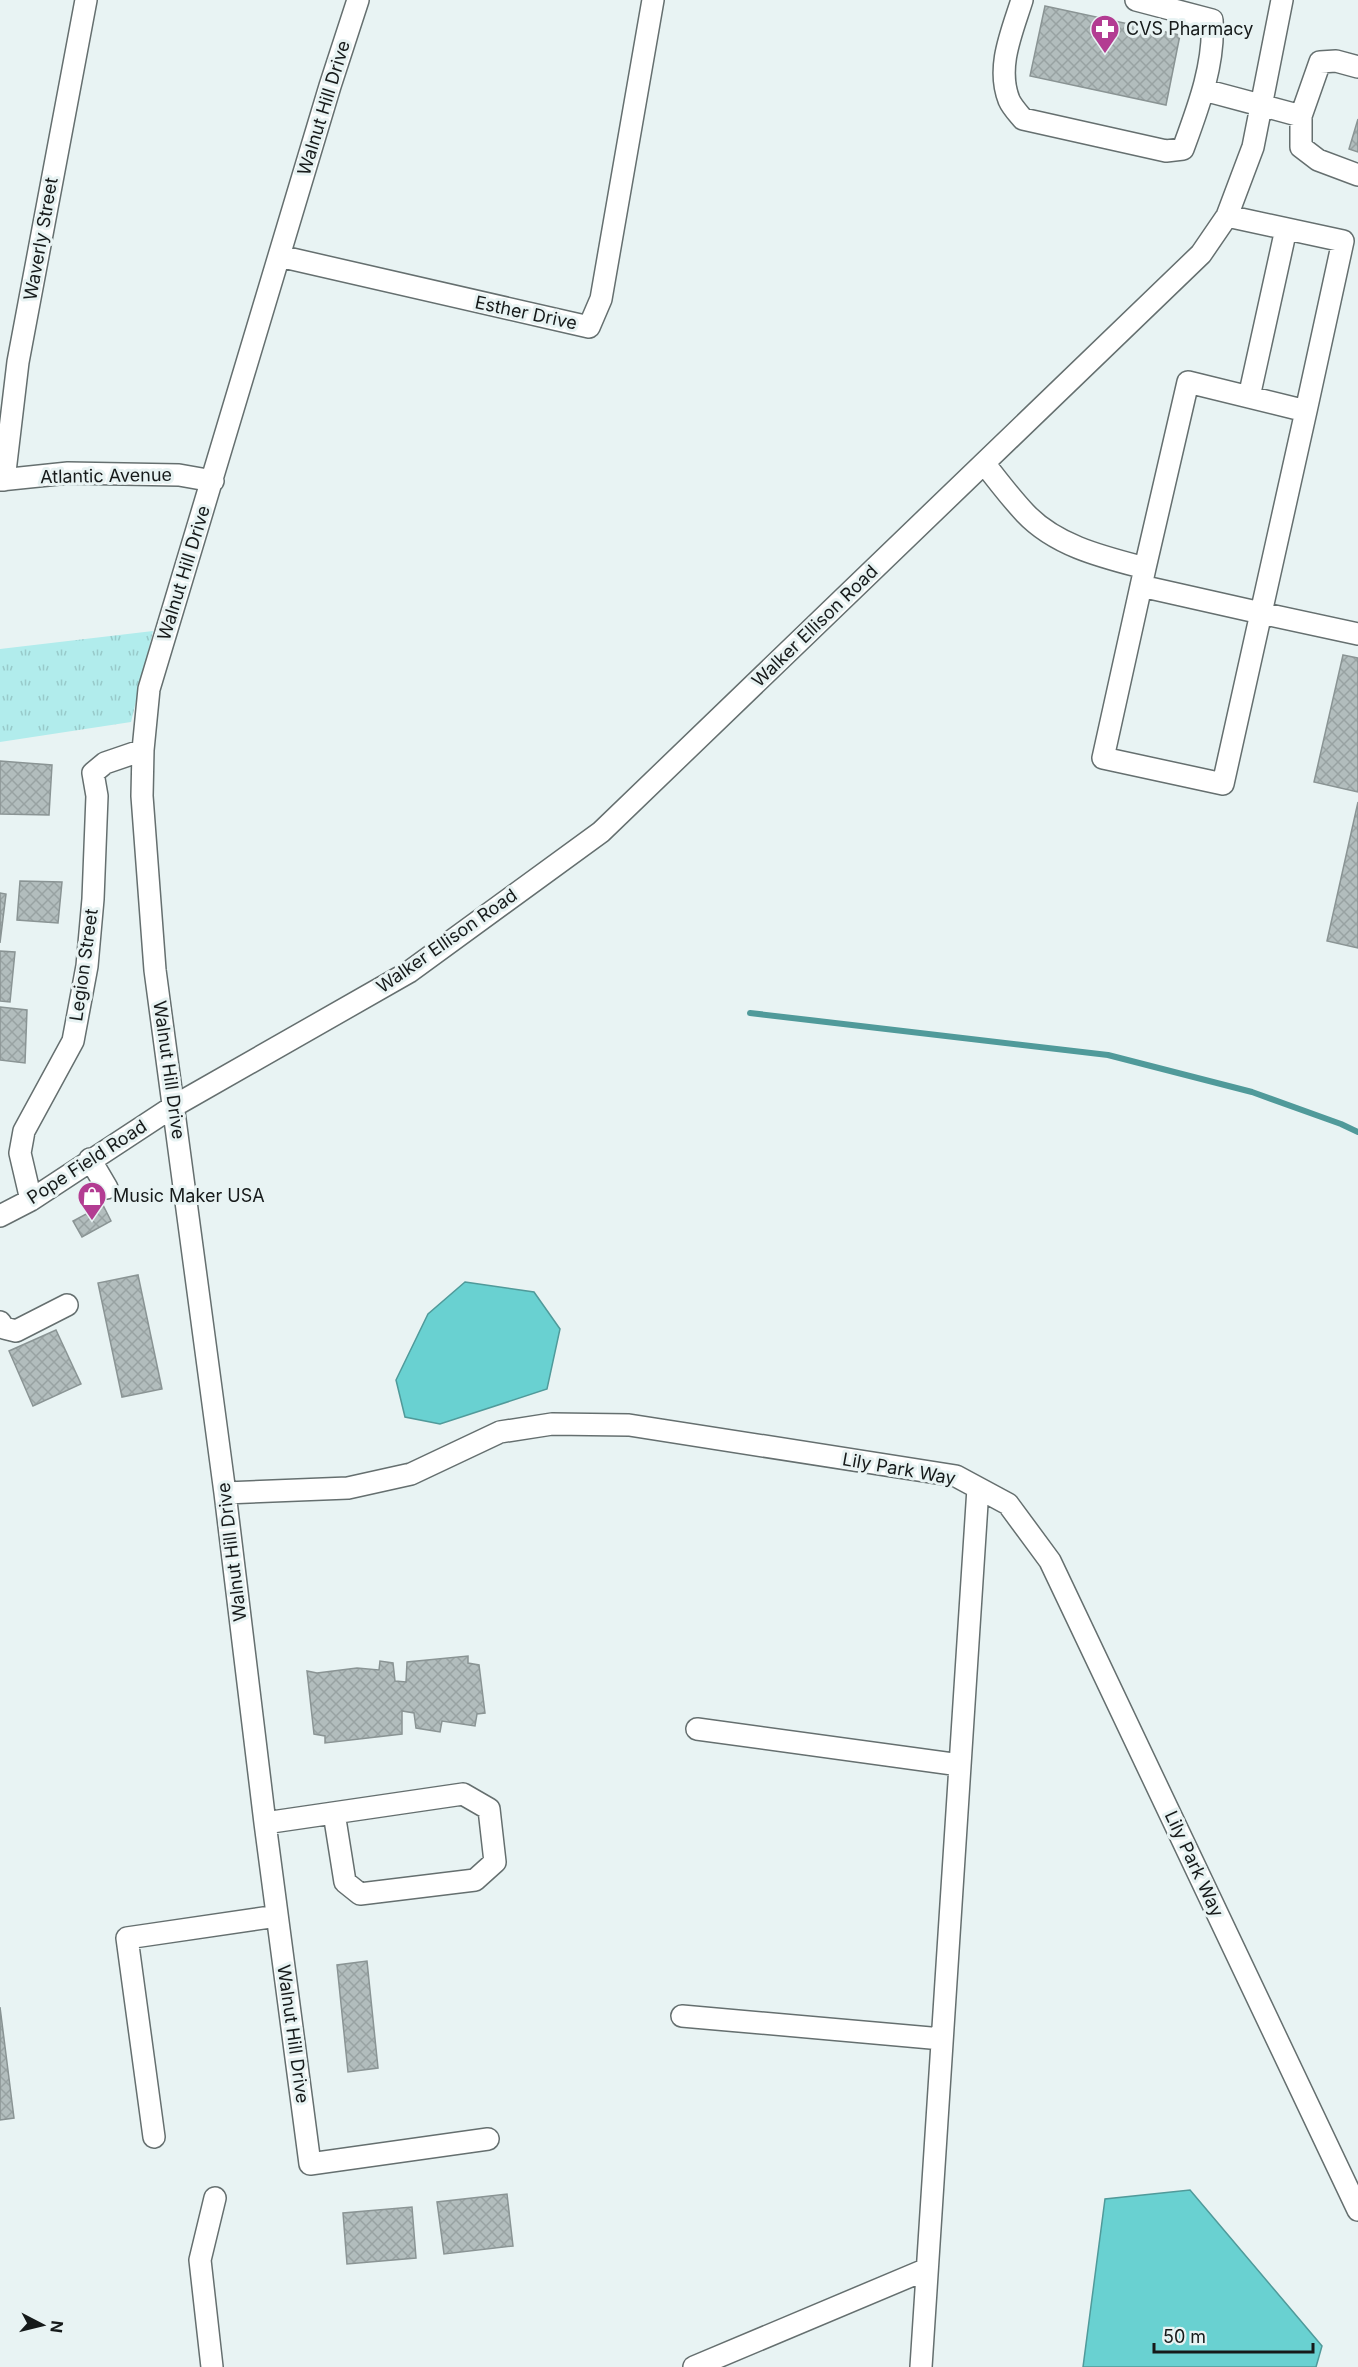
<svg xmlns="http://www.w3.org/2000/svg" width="1358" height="2367" font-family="Inter,sans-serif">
  <defs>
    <pattern id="park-tufts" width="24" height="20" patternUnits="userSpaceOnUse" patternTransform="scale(1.5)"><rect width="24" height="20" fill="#b1ecec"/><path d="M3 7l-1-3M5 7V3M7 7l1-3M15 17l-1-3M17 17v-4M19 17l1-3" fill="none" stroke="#98caca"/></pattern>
    <pattern id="building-cross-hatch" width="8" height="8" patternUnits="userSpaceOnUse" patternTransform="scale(1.5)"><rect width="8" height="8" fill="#b2bdbd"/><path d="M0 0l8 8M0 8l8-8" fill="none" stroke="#98a2a2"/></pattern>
  </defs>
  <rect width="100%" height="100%" fill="#e8f3f3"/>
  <path fill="url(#park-tufts)" d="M153,631l-22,91 -131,20v-93z"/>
  <path fill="#69d1d1" stroke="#509a9a" stroke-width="1.5" d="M465,1282l69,10 26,37 -13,60 -107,35 -35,-7 -9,-37 32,-66z
    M1190,2190l132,156 -6,21h-233l22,-168z"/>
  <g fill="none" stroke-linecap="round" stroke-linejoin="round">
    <path stroke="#509a9a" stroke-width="6" d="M750,1013l358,42 144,37 89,32 17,8"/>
  </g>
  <path fill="url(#building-cross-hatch)" stroke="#8a9494" stroke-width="1.5" d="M1045,6l135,29 -14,70 -136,-29z
    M1358,119v33l-9,-3z
    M1343,655l15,3v134l-44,-10z
    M0,761l52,4 -3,50 -49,-1z
    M1358,802v146l-31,-7z
    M20,881l42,1 -4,41 -41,-3z
    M0,893l6,1 -6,49z
    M0,951l15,1 -5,50 -10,-1z
    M0,1007l27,3 -2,53 -25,-3z
    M103,1205l8,16 -29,16 -9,-16z
    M138,1275l24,114 -40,8 -24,-114z
    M56,1330l25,54 -48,22 -24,-55z
    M468,1656v7l11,2 6,48 -8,1 -2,12 -33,-5 -2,11 -24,-4 -2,-15 -12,-2v23l-77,9v-7l-11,-2 -7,-63 10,2 40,-5 22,2 1,-9 13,2 2,18 11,1 1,-20z
    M367,1961l11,107 -30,4 -11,-107z
    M0,2007l14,111 -14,2z
    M507,2194l6,52 -69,8 -7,-52z
    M412,2207l4,51 -69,6 -4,-51z"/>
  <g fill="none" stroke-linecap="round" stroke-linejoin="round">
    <g stroke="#656f6f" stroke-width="24">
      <path id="minor" d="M358,0l-28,86 -181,603 -6,61 -1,46 13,174 70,523 40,330 45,341 178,-25
        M1022,0c-10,32 -26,67 -13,100 3,7 9,13 14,19l143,32 17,-2c15,-41 32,-85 29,-129l-76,-20
        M1204,90l97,26 19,-54 16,-1 22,6
        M1301,116v31l17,13 40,15
        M279,256l310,71 12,-28 52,-299
        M1249,397l37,-168
        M1306,411l-45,202 97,21
        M984,463c13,17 26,34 41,50 31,33 78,44 120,55l43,-186 118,29 37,-170 -116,-25
        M0,480l68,-7 111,2 34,6
        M4,480l14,-118 68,-362
        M1141,586l120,27 -38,171 -120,-26 42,-190
        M90,1159l17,29
        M31,1200l-11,-47 4,-22 49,-90 14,-75 6,-67 4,-103 -4,-23 12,-10 38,-13
        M0,1216l31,-16 143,-94 235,-134 192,-140 600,-578 26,-38 26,-69 29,-147
        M0,1322l4,6 12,3 51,-26
        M225,1493l123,-5 63,-14 89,-42 52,-8 77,1 327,51 52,28 42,57 308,649
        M697,1729l263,36
        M265,1823l198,-29 26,15 6,53 -20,18 -115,14 -15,-12 -11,-69
        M682,2016l260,23
        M154,2137l-27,-199 150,-22
        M212,2367l-12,-107 15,-62
        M694,2367l233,-98
        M921,2367l57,-879"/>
    </g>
    <use href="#minor" stroke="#fff" stroke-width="21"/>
  </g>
  <defs>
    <g id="pharmacy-pin" transform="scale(1.5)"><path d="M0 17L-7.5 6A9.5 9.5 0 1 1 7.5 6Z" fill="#b33c92" stroke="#e8f3f3"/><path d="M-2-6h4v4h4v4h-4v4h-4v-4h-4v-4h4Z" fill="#fff"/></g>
    <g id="shop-pin" transform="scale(1.5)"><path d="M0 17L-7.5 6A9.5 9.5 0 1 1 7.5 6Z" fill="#b33c92" stroke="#e8f3f3"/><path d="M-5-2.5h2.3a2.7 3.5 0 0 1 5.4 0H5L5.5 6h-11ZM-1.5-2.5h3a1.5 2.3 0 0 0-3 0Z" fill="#fff"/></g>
  </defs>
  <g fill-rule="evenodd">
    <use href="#pharmacy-pin" x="1105" y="29"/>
    <use href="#shop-pin" x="92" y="1196"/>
  </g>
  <g text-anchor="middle" stroke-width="6" stroke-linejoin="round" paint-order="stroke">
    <g font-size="18" fill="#161a1a" stroke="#e8f3f3" text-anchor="start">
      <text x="1126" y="35">CVS Pharmacy</text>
      <text x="113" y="1202">Music Maker USA</text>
    </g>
    <g font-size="18" fill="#161a1a" stroke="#e8f3f3">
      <text transform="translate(324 108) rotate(-73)" y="6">Walnut Hill Drive</text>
      <text transform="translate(41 239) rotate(-80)" y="6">Waverly Street</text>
      <text transform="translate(526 313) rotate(12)" y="6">Esther Drive</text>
      <text transform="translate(106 476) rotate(-1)" y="6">Atlantic Avenue</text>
      <text transform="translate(184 573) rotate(-73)" y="6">Walnut Hill Drive</text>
      <text transform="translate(815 626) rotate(-44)" y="6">Walker Ellison Road</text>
      <text transform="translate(447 941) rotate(-35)" y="6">Walker Ellison Road</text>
      <text transform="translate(84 965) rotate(-82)" y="6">Legion Street</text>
      <text transform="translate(169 1070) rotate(82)" y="6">Walnut Hill Drive</text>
      <text transform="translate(87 1162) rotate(-33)" y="6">Pope Field Road</text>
      <text transform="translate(899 1469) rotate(10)" y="6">Lily Park Way</text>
      <text transform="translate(232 1552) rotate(-97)" y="6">Walnut Hill Drive</text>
      <text transform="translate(1194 1864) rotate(65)" y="6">Lily Park Way</text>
      <text transform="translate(293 2034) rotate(82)" y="6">Walnut Hill Drive</text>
    </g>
  </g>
  <g transform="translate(42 2325) rotate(97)" stroke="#e8f3f3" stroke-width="4.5" paint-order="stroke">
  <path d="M0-4.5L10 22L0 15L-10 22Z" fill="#161a1a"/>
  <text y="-9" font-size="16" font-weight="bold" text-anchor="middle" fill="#161a1a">N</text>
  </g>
  <path d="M1154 2343v9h159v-9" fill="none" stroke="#161a1a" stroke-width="3"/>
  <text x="1163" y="2343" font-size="18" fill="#161a1a" stroke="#e8f3f3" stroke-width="4.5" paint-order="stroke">50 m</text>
</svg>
